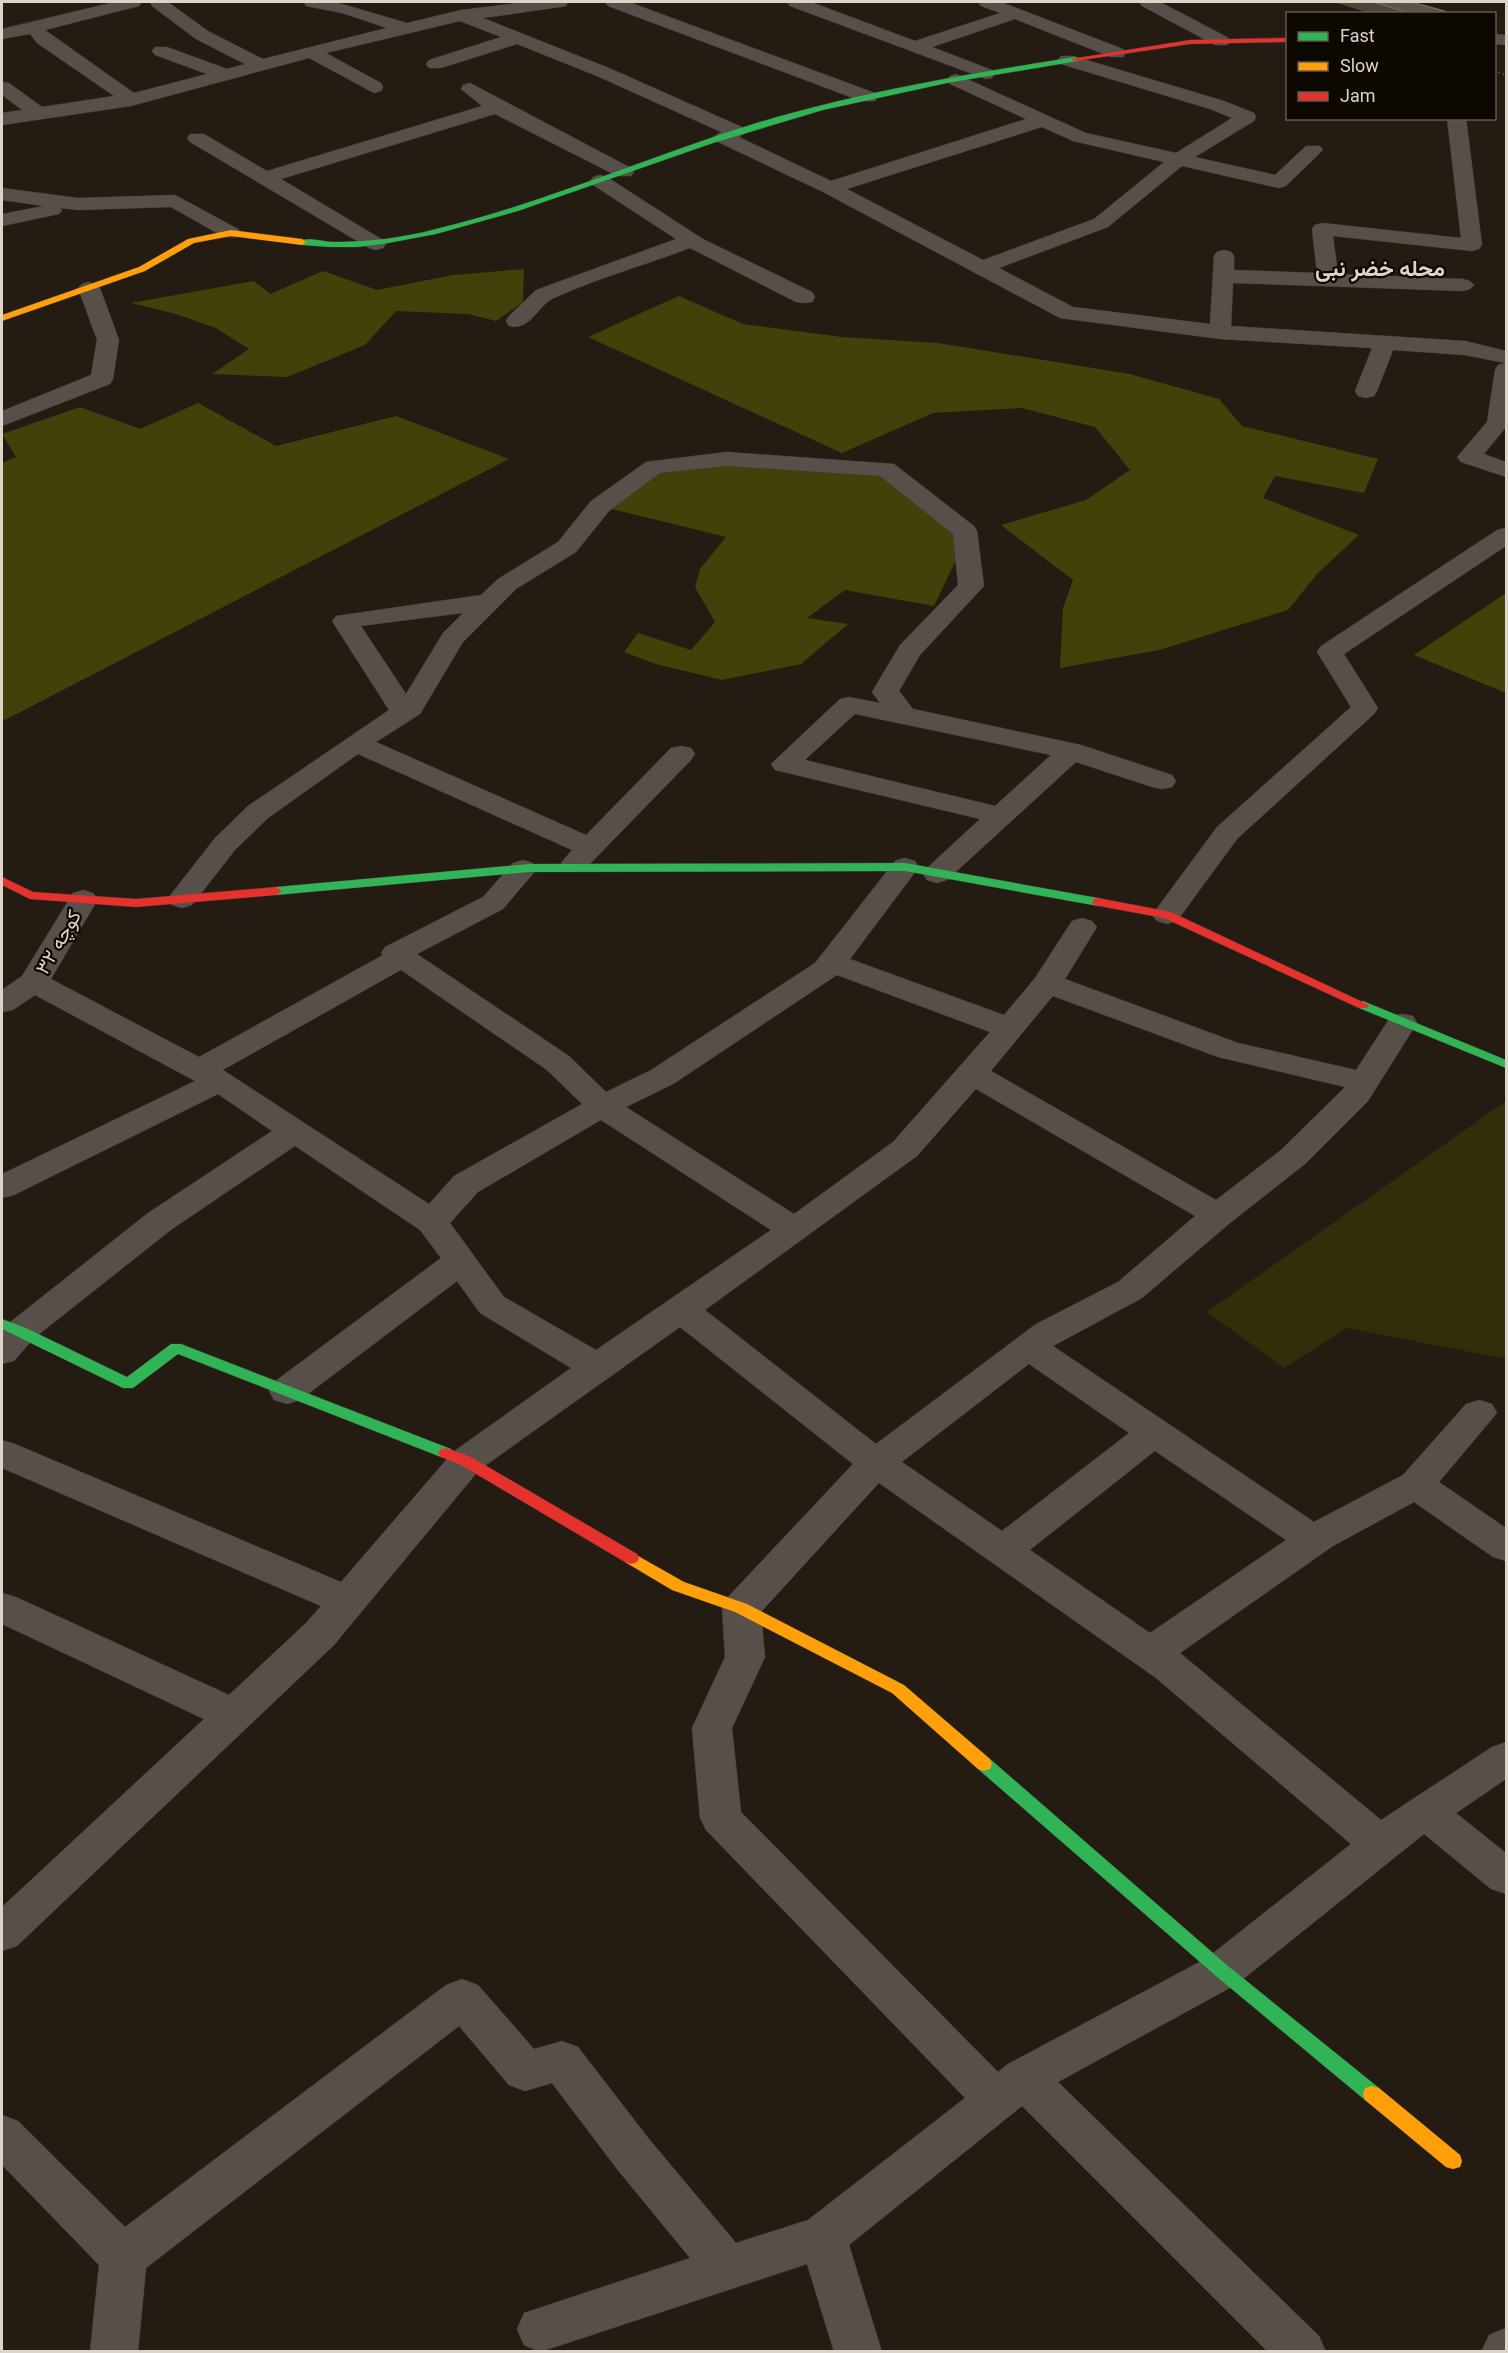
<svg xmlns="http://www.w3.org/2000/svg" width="1508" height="2353" font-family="Roboto,Vazirmatn,sans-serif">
  <rect width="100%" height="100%" fill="#241c13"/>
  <path fill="#302f09" d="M1506,1101v258l-159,-31 -63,40 -77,-56z"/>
  <path fill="#414109" d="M524,269l-1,33 -27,19 -28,-7 -72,-3 -31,34 -78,32 -75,-3 37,-25 -33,-21 -40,-14 -45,-11 123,-22 16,13 53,-23 54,19 76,-15z
    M679,296l64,28 99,13 96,6 192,31 89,25 23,27 136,33 -14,34 -89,-17 -12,22 96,37 -41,38 -30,37 -129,40 -99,18 3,-60 10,-28 -72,-55 85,-25 44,-30 -35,-43 -73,-19 -89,5 -91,40 -254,-116z
    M198,403l78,43 120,-30 113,43 -504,261 -3,-1v-256l14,-6 -14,-23 78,-27 60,22z
    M727,459l159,10 80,70 -32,67 -89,-16 -38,28 41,6 -47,40 -79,16 -66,-16 -32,-12 14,-19 53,17 24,-28 -20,-35 5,-18 26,-32 -126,-31 54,-39z
    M1506,593v100l-92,-38z"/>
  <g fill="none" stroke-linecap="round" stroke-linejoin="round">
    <g stroke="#3e3832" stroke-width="1">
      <path id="street" d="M115,2h27l-3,4 -94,24 89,63 73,-19 -52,-19 -3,-4 3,-4h12l60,22 18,-5 -49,-25 -44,-33 -2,-4h18l40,29 55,28 124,-31 -45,-15 -36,-7 -2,-4h31l72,21 54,-13 64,-8h43l-2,4 -6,1 -77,11 126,50 135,60 3,4 -8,5 92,44 195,-62 -76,-35 -3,-4 3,-4 6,-2 130,59 90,20 56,-35 -22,-9 -149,-45 -3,-4 3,-4h12l151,45 30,12 2,4 -2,4 -59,36 80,18 31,-29h14l3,4 -37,36 -7,2 -97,-22 -74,61 -109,41 74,39 137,17 4,-68 3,-4 7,-2 7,2 3,4v14l83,3 -5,-44 3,-4 7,-2 139,15 -14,-120h19l16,127 -3,4 -7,2 -139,-15 5,38 125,5 7,2 4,4 -4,4 -7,2 -230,-8 -2,43 234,15 41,10v76l-22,27 22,8v15l-45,-15 -4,-5 30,-35 8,-52 3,-5 7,-2 -40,-8 -72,-5 -16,41 -3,5 -8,2 -8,-2 -3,-5 17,-43 -152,-9 -160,-21 -237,-126 -107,-51 -3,-4 8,-5 -124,-56 -80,-32 -76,24h-12l-3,-4 3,-4 72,-23 -41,-16 -134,32 55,30 2,4 -2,4 -7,2 -65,-35 -178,48 -129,19v-12l20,-3 -20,-15v-13l7,1 33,24 72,-11 -77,-53 -7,-9 -28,5v-10zM1042,127l31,14 91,21 -70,57 -111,41 -136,-71z
        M605,2h24l246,91 2,4 -2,4h-14l-253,-95z
        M787,2h24l104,39 85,-28 -19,-7 -3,-4h23l122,47 3,4 -3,4h-12l-96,-38 -83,28 60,23 3,4 -3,4 -6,1 -196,-73z
        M1139,2h21l67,35 3,4 -3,4h-12l-73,-39z
        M1494,34l12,1v10l-12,-1z
        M470,83l161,85 3,4 -3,4h-14l-122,-62 -214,65 102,61 3,4 -3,4 -7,2 -7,-2 -179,-106 -3,-4 3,-4h14l63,37 215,-65 -21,-17 2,-4z
        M600,175l7,2 96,62 109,53 3,5 -3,5 -8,1 -8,-1 -106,-54c-45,17 -92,30 -136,50 -17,8 -23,33 -45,28l-3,-5 3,-5 27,-26 140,-51 -83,-54 -3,-4 3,-4z
        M2,188l76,10 97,-3 63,34 3,4 -3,4h-14l-53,-30 -93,3 -18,-2 2,2 -3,4 -57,12v-12l42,-8 -42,-6z
        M89,282l7,2 4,4 19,52 -6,39 -3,5 -108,42v-15l89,-36 6,-35 -19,-52 4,-4z
        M727,452l167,12 80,62 3,5 7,55 -64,69 -21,36 14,18 168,36 91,30 4,6 -4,6 -10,2 -10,-2 -76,-25 -129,118 -10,3 -10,-3 -4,-6 4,-6 53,-49 -205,-49 -4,-6 69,-65 9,-2 31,6 -8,-11 28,-47 58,-60 -5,-51 -73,-58 -153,-10 -67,7 -51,38 -33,41 -60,37 -53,53 -43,72 -44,28 210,93 85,-87 10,-2 10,2 4,6 -4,6 -106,109 -10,3 -10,-3 -4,-6 11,-13 -214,-96 -90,64 -33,32 -43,55 -10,3 -10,-3 -5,-6 5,-6 43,-55 33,-32 141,-96 -57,-89 4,-5 145,-21 17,-16 60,-37 33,-41 55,-39zM463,613l-20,20 -37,61 -45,-68zM855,714l196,41 -56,51 -190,-46z
        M1506,528v18l-162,108 34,54 -4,6 -137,125 -60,82 -10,3 -10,-3 -5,-6 65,-88 134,-120 -34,-55 4,-6 176,-116z
        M905,858l10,3 4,6 -69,92 154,56 31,-37 37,-57 10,-3 10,3 5,6 -32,52 173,64 118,27 35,-54 11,-2 11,2 4,7 -49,78 -63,63 -75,59 -88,75 -89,48 261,176 89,-47 63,-71 13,-4 13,4 5,9 -58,69 67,46v33l-13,-4 -79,-55 -81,44 -153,107 201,167 111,-73 14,-5v37l-50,34 50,40v41l-15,-5 -67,-55 -187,150 -179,98 261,254 7,16h-58l-246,-246 -173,139 33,107h-48l-27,-88 -267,88 -16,-7 -7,-16 7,-16 166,-55 -73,-89 -65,-86 -27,8 -16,-6 -50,-59 -313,242 -8,84h-48l9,-87 -97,-100v-50l16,6 107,106 321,-242 16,-6 16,6 56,64 28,-8 16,6 71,92 87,104 72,-23 157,-122 -259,-268 -6,-12 -8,-90 33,-71 -3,-49 5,-10 126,-134 -173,-137 -201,143 -145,175 -317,301 -15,5v-44l202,-188 -202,-95v-31l14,4 213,98 77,-72 15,-17 -319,-138v-28l13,4 326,138 112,-130 118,-84 -91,-55 -23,-32 -157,119 -13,4 -13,-4 -5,-9 5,-9 167,-124 -21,-28 -125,-84 -123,83 -139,110 -19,22 -12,3v-34l7,-7 139,-110 124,-82 -54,-37 -204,101 -12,3v-24l193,-93 -160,-86 -22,15 -11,2v-22l20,-14 51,-83 10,-3 10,3 5,6 -47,80 148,78 184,-102 -2,-2 4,-6 98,-50 30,-34 10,-3 10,3 4,6 -34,40 -86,45 152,102 37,36 45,-22 164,-107 80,-102zM401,970l146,100 35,34 -128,72 -25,28 -206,-134zM837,975l153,57 -97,110 -99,72 -168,-107 47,-23zM1053,996l165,61 127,30 -64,63 -65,50 -225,-129zM976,1089l219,127 -77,66 -82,42 -160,120 -171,-134 212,-154zM601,1120l170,110 -175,120 -92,-53 -54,-74 28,-31zM1029,1364l100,69 -127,98 -100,-69zM1155,1451l131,89 -136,93 -120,-83zM879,1483l277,195 195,166 -144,114 -199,106 -10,8 -257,-260 -9,-84 33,-71 -4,-45z
        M1506,2328v24h-25l8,-17z"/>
    </g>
    <g stroke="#3e3832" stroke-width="1">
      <path id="fast" d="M1075,57l4,2 -1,2 -131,22 -124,27 -110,33 -195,68 -82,23 -53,10 -26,3h-27l-28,-2 -4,-3c8,-6 25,0 35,0 35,0 69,-4 103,-13 117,-28 226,-79 341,-112 98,-28 198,-44 298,-60z
        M905,863l193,35 6,4 -6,4 -193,-35 -376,1 -253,23 -6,-4 6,-4 253,-23z
        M1363,1001l143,59v8l-147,-60 -2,-3z
        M2,1319l24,9 101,49 44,-33h10l270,105 3,4 -3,4h-10l-263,-103 -45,34h-10l-121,-59z
        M984,1757l6,2 238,207 151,122 2,6 -2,6 -7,2 -7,-2 -149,-124 -238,-207 -2,-5 2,-5z"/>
    </g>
    <g stroke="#3e3832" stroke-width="1">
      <path id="slow" d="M231,230l71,9 4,3 -4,3 -71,-9 -37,7 -49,28 -143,50v-6l137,-48 49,-28z
        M631,1552l53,30 63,22 157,81 86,74 2,5 -2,5 -6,2 -6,-2 -86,-76 -157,-81 -63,-22 -47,-28 -2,-4 2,-4z
        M1372,2086l7,2 81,67 2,6 -2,6 -7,2 -7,-2 -81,-67 -2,-6 2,-6z"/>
    </g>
    <g stroke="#3e3832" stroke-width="1">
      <path id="jam" d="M1288,38v4l-98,2 -115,17 -4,-2 119,-19z
        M2,877l31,15 103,7 140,-12 6,4 -6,4 -140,12 -106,-8 -28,-14z
        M1098,898l73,14 198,93 -2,3h-8l-195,-90 -70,-13 -2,-3 2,-3z
        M446,1448l25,9 166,97 2,4 -2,4 -6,2 -6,-2 -164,-97 -20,-8 -3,-4 3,-4z"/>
    </g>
    <path stroke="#554f49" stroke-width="2" stroke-dasharray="1.5 3" stroke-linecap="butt" d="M1494,71l12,4"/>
    <use href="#street" fill="#57504a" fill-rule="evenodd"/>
    <use href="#fast" fill="#30b455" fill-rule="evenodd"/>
    <use href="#slow" fill="#ff9f0a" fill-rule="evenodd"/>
    <use href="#jam" fill="#e5322d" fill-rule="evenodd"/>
  </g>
  <path fill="#4d4439" d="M1334,2h77l32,12h-71z"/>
  <path fill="#5c5348" stroke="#70675c" stroke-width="1.5" d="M1374,2h37l33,9 -6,3h-26z"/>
  <g text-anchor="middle" stroke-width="4.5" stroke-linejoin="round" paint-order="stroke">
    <g font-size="20" fill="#dcd3c9" stroke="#0e0803">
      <text transform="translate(58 942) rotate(-60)" y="7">کوچه ۳۲</text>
    </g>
    <g font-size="22" font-weight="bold" fill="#dcd3c9" stroke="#0e0803">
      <text x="1380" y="276">محله خضر نبی</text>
    </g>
  </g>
  <rect width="1508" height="2353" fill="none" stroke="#dcd3c9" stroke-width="6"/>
  <rect x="1286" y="12" width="210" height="108" fill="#0e0803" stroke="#605952" stroke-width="1.5"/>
  <rect x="1298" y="32" width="30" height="9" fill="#30b455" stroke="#605952" stroke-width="1.5"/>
  <text x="1340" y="42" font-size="18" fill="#dcd3c9">Fast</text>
  <rect x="1298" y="62" width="30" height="9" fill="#ff9f0a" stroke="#605952" stroke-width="1.5"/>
  <text x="1340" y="72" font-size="18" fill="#dcd3c9">Slow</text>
  <rect x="1298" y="92" width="30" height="9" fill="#e5322d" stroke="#605952" stroke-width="1.5"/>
  <text x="1340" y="102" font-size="18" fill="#dcd3c9">Jam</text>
</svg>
